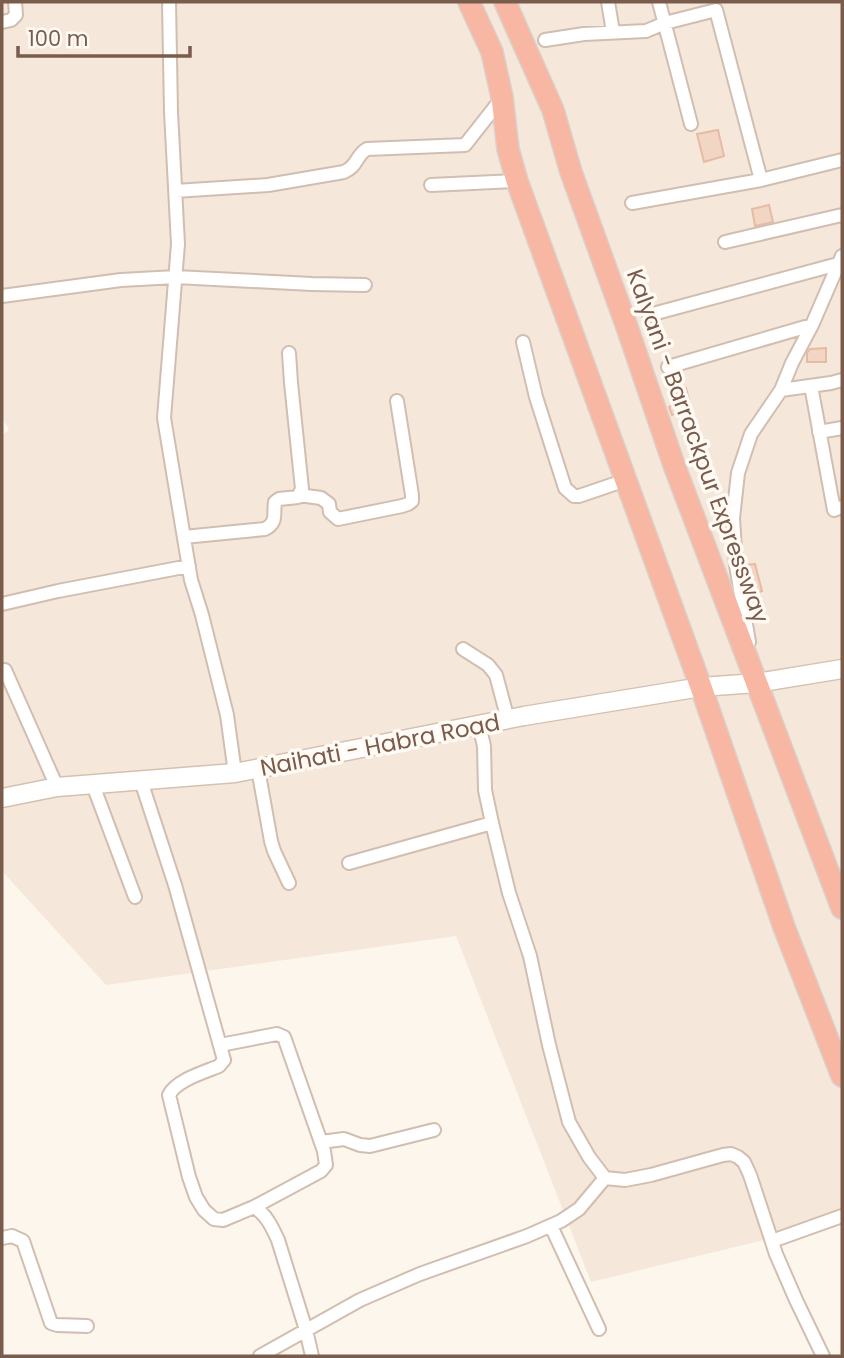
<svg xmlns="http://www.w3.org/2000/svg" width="844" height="1358" font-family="Poppins,sans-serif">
  <rect width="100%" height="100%" fill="#fdf6ec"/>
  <path fill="#f5e8da" d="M2,2h840v1219l-251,61 -135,-346 -350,49 -104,-114v-436l7,-5 -7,-13z"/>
  <path fill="#f3d5c3" stroke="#e6bba3" stroke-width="2" d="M718,130l6,26 -20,6 -7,-28z
    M769,205l4,17 -18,4 -3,-17z
    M826,348v14h-19v-9l3,-4z
    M686,388l5,20 -19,7 -3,-8 9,-4 -3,-11z
    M755,564l7,27 -12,4 -5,-30z"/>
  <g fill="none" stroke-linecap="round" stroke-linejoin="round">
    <g stroke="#d1beb0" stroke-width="16">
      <path id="street" d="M169,2l2,110 7,132 -14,174 27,162 11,35 25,100 8,58
        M608,2l5,30
        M659,2l32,122
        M2,22l9,-2 5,-5 -1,-13
        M545,40l39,-6 62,-3 19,-8 51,-13 45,170
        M431,185l86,-4
        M175,191l93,-6 76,-13c14,-6 12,-17 23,-23l98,-4 37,-47
        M632,203l129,-23 81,-20
        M725,242l117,-27
        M2,296l119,-16 55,-3 136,7 53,1
        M649,315l189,-51
        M523,342l13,55 29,91 9,8h5l47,-16
        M668,367l144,-42
        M811,386l23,124 8,-3
        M781,390l50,-7 11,-3
        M819,432l23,-4
        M299,495l22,3 8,6 1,8 8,7 64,-13 6,-2 4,-3v-6l-15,-94
        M184,537l81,-8c13,-7 8,-15 10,-27l4,-3 19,-2 4,-8 -11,-106 -2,-30
        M2,604l56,-13 131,-25
        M749,642l-13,-77 -3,-47 5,-45 13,-39 30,-44 11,-27 20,-38 30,-69
        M463,649l25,16 8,10 12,45
        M5,670l52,117
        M479,725l5,21 1,44 7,33 17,70 21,63 19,89 20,77 20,35 16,21 20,2 26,-5 72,-20 8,-1 7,3 6,5 6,13 26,79 20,46 27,56
        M258,769l13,72 3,10 15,32
        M141,781l34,104 49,175 -5,6c-14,6 -43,14 -50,29l20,82 7,20 8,13 10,9 9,1 31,-13c12,7 18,20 24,33l28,90 6,26
        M93,785l42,112
        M349,863l143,-40
        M220,1045l57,-11 7,3 40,114 2,14 -5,6 -67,36
        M321,1142l23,-3 16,6 10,1 64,-16
        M551,1226l48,103
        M2,1238l10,-2 11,5 28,82 6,2 30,1
        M772,1241l70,-25
        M260,1356l100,-56 60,-26 107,-38 34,-15 18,-12 26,-31"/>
    </g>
    <g stroke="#d6c0b0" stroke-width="21">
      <path id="secondary" d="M2,798l55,-11 178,-14 289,-57 177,-29 56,-4 85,-14"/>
    </g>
    <g stroke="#dad1cd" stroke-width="24">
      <path id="highway" d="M469,2l23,50 10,45 6,52 9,32 184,506 83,240 58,149
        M505,2l48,108 18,62 56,155 47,138 168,443"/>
    </g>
    <use href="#street" stroke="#fff" stroke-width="12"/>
    <use href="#secondary" stroke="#fff" stroke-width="18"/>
    <use href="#highway" stroke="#f7b7a3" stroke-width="21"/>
  </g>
  <g text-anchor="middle" stroke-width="7" stroke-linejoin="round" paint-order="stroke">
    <g font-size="23" fill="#7a5c4d" stroke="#fffaf3">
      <text transform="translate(698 446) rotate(70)" y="8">Kalyani - Barrackpur Expressway</text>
      <text transform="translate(380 745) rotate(-11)" y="8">Naihati - Habra Road</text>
    </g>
  </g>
  <rect width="844" height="1358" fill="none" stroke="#7a5c4d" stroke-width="7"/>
  <path d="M18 46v10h172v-10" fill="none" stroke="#7a5c4d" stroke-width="3.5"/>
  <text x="28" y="46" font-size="21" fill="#7a5c4d" stroke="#fffaf3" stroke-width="5" paint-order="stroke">100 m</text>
</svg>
